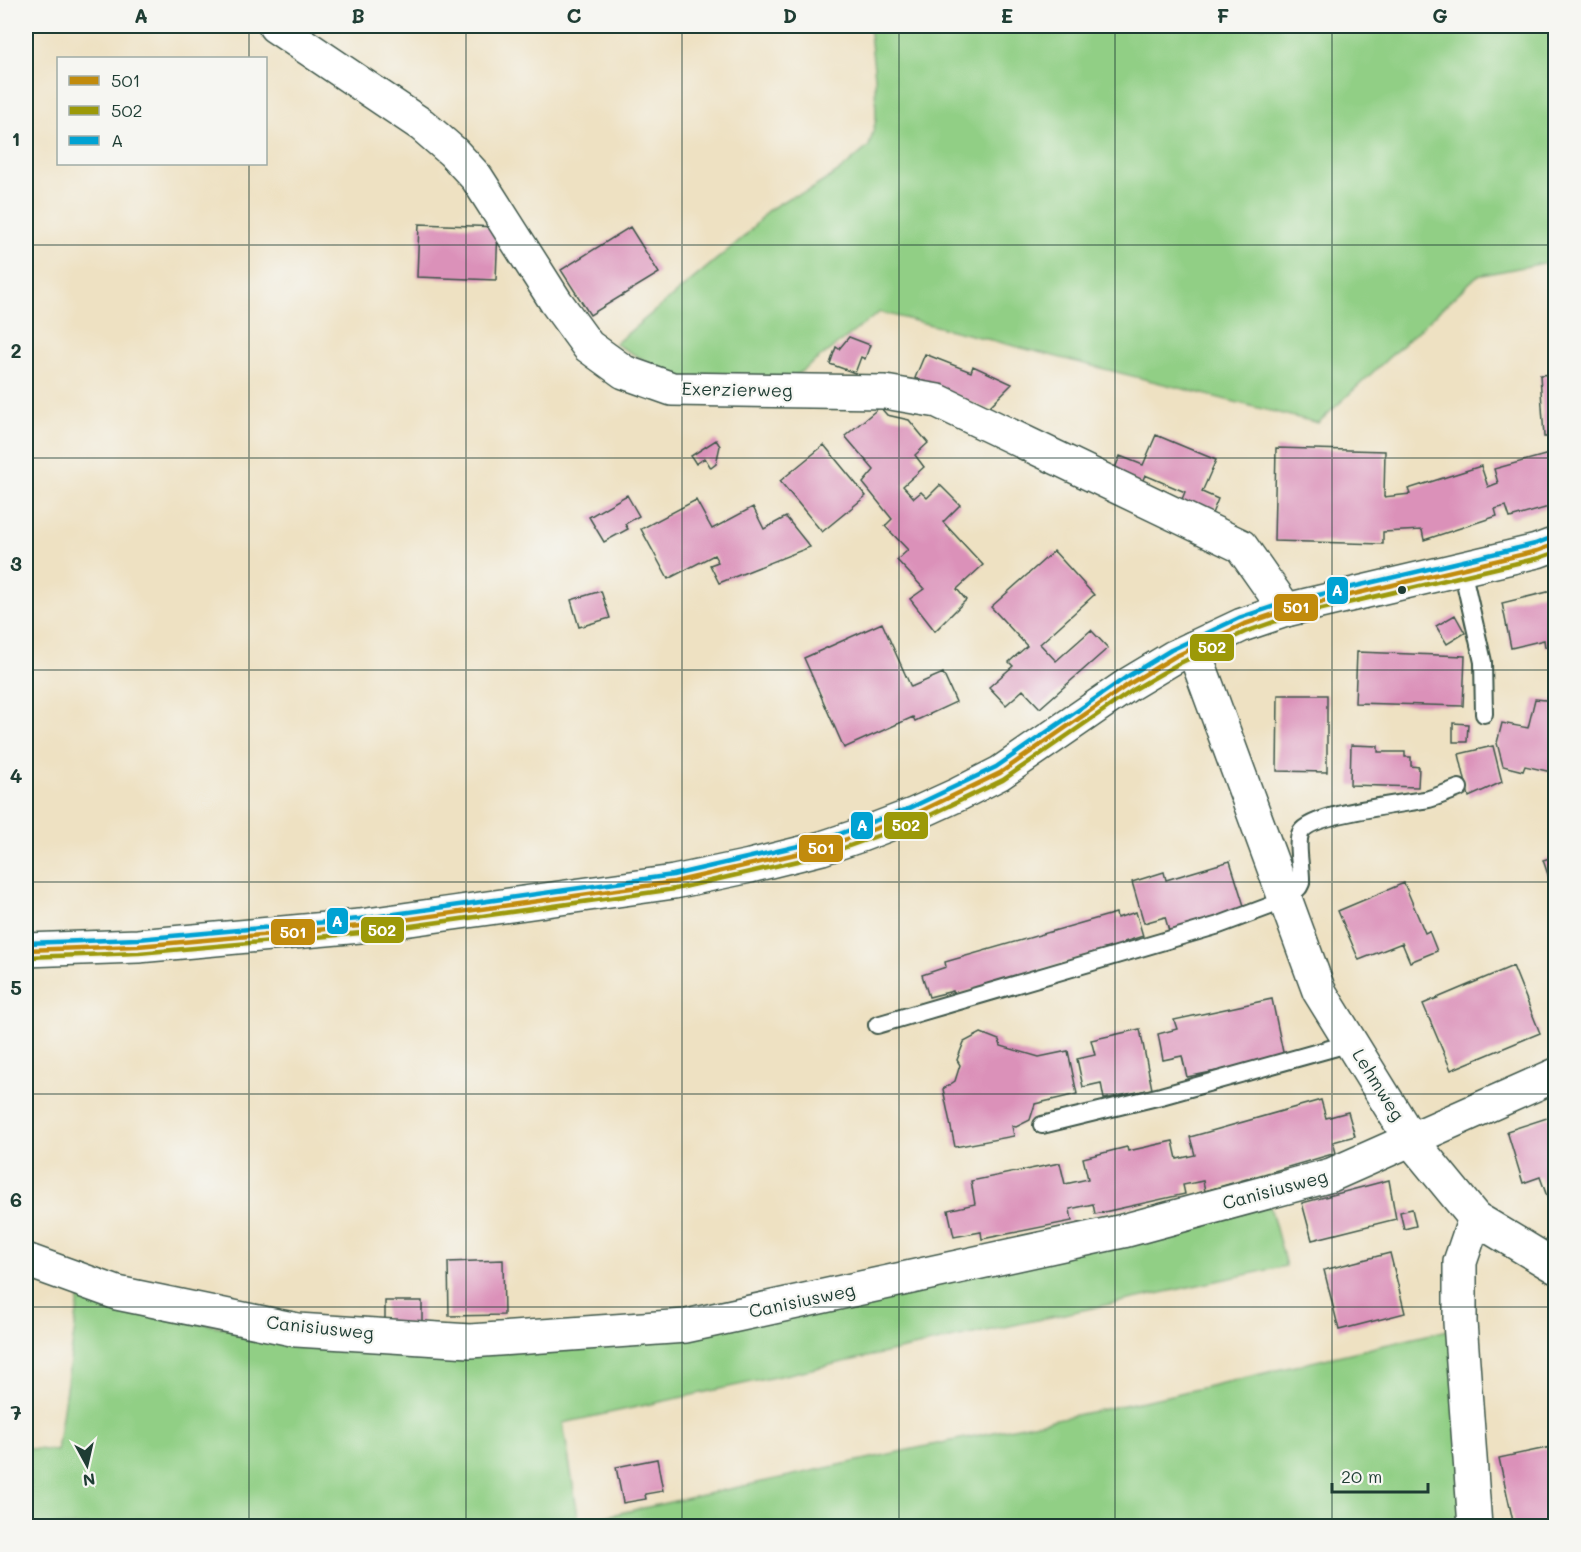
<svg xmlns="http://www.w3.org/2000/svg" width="1581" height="1552" font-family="Mali,sans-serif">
  <rect width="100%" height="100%" fill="#f6f6f2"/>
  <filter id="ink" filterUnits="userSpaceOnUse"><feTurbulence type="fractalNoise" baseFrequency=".0167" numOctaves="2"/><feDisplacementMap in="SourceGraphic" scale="12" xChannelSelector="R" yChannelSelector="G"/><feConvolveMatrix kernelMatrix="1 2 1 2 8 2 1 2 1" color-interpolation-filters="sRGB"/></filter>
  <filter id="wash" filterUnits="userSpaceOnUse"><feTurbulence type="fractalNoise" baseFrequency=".008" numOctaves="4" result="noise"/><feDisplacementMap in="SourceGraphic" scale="24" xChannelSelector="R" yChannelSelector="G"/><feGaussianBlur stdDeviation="1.35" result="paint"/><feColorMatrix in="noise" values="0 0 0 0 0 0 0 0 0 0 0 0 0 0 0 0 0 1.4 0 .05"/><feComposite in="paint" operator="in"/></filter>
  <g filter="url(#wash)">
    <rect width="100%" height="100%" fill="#eee1c2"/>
    <path fill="#91cf85" stroke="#58865c" stroke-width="1.5" d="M869,26h684l3,13 -1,222 -78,15 -159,147 -438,-111 -98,74 -102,-6 -65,-36 131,-109 21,-24 23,-14 17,-5 34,-22 28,-24 7,-26 -1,-43z
      M1268,1199l18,67 -723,157 16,99 329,-72 259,-54 290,-68 8,198h-1439v-78l31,3 22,-152 229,45 255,5z"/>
    <g id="blocks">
      <path fill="#db91b9" d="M419,224l79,3 -2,53 -79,-3z
        M630,227l29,46 -69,42 -29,-45z
        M849,337l21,8 -5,14 -4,-2 -6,16 -25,-9 6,-17 3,2z
        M925,354l46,18 2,-6 39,18 -25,25 -72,-31z
        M1556,374v63h-12l-4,-62z
        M880,407l7,8 22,5 19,23 -13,12 9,12 -21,19 11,12 7,-6 6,6 13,-13 20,20 -17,17 40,43 -26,24 9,11 -31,31 -25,-32 14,-10 -27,-29 11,-10 -23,-24 7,-7 -29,-36 11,-13 -29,-34z
        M1156,435l60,25 -14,32 16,7 -7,17 -31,-12 5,-12 -40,-17 -4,10 -28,-12 7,-17 23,9z
        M716,440l4,6 -4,18 -5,4 -6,-10 -9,6 -5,-8z
        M824,445l42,51 -44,36 -42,-51z
        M1276,448l109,3 -1,46 26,-3 -2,-5 73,-23 7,21 10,-4 -4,-14 62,-17v53l-46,13 -4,-12 -11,3 2,7 -73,24 -2,-10 -39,2v12l-109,-3z
        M627,495l12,21 -14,8 3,5 -24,13 -15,-25z
        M696,500l16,29 41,-22 11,22 22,-12 24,30 -91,36 -9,-18 8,-3 -4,-7 -46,24 -27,-50z
        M1054,551l40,44 -54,49 16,17 35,-31 17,18 -68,60 -17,-18 -17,15 -17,-18 24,-21 -4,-4 18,-16 -36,-39z
        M1556,590v54l-11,3 -1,-7 -33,8 -9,-45z
        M601,591l9,27 -31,9 -8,-27z
        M1455,615l10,18 -18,11 -11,-18z
        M882,623l29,64 32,-14 13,29 -41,19 -2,-4 -69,31 -40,-90z
        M1357,652l108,4 -2,50 -108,-3z
        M1278,695h49v77l-50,-1z
        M1535,699l21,2v72l-31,-7 -2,5 -20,-5 -6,-23 5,-20 26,5z
        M1453,723l15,1 -1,18h-14z
        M1351,745l27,1v6h27v5h6v9l8,1 -1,20 -68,-2z
        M1493,746l9,36 -33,15 -10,-43z
        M1556,856v32l-3,1 -10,-29z
        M1230,861l15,48 -76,22 -4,-14 -21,6 -12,-41 32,-10 2,8z
        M1404,883l21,50 4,-2 8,20 -27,11 -8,-19 -43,17 -21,-49z
        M1136,912l7,24 -19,6 1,3 -171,50 -1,-4 -24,6 -7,-22 24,-8 -1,-5 171,-49 1,5z
        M1513,966l27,67 -89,37 -28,-66z
        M1272,999l12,58 -97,20 -5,-21 -19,4 -5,-26 19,-5 -3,-9z
        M1140,1029l12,60 -48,10 -3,-16 -18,4 -6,-28 18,-4 -4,-15z
        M981,1033l18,7 2,6 38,11 29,-6 9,43 -42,10 -5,16 -14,7 -4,-1 2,10 -59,11 -12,-58 12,-8 5,-16 -3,-5 7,-18z
        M1321,1100l5,18 22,-6 7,24 -22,6 3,11 -131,38 -2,-10 -20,4 2,9 -90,20 -2,-10 -23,5 2,12 -90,18 -1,-7 -27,5 -6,-27 27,-6 -4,-23 89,-18 5,21 23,-5 -5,-21 44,-11 1,4 45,-10 4,18 18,-4 -5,-18z
        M1556,1115v82l-8,2 -8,-22 -17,6 -16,-52z
        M1389,1180l7,39 -84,21 -10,-37z
        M1412,1209l4,17 -12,3 -4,-17z
        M1390,1253l15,60 -66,17 -15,-60z
        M503,1260l1,55 -55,1 -1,-54z
        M385,1301h37v24l-37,-1z
        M1556,1446v80h-42l-15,-68z
        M657,1459l6,32 -18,3 1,5 -23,4 -7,-36z"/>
    </g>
  </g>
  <g filter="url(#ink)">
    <use href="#blocks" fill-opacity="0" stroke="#3e5649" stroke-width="1.5"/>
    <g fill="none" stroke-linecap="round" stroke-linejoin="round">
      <g stroke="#3e5649" stroke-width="20">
        <path id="service" d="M1462,569l21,93 1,52
          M877,1025l342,-100 67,-25 13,-13 2,-4c1,-14 -6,-40 0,-51 11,-19 104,-28 128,-33 10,-3 20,-7 30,-11
          M1042,1125l119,-29 190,-53"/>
      </g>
      <g stroke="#3e5649" stroke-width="36">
        <path id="minor" d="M275,26l147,99 31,27 24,26 79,124 32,44 36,26 48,17 213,3 53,9 303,145 45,64
          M1193,648l126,343 92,149 64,78 -15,44v60l15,204
          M1475,1218l81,49
          M26,1260l91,33 180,37 173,11 216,-15 437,-95 208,-56 225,-100"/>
      </g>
      <g stroke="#3e5649" stroke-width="36">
        <path id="secondary" d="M26,950l112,-4 222,-20 314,-44 76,-16 72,-18 39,-13 52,-20 46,-21 41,-21 129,-89 45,-27 68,-32 44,-15 251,-59 19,-7"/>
      </g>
      <use href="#service" stroke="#fff" stroke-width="16"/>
      <use href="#minor" stroke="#fff" stroke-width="33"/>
      <use href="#secondary" stroke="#fff" stroke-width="33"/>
      <g stroke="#f6f6f2" stroke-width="9">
        <path id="bus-1" d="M26,950l112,-4 222,-20 314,-44 148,-34 91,-33 87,-42 129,-89 45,-27 68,-32 44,-15 251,-59 19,-7"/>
      </g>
      <g stroke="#f6f6f2" stroke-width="9">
        <path id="bus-2" d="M26,957l113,-4 222,-20 314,-44 149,-34 92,-33 87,-42 130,-90 45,-26 67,-32 43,-15 251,-59 17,-6"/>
      </g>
      <g stroke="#f6f6f2" stroke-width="9">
        <path id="bus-3" d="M26,943l112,-4 221,-20 314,-44 147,-34 90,-33 86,-41 129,-89 46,-28 68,-32 45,-15 251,-59 18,-7"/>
      </g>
      <use href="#bus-1" stroke="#c18b0d" stroke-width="4.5"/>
      <use href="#bus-2" stroke="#9c9908" stroke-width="4.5"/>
      <use href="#bus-3" stroke="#00a2d3" stroke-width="4.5"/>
    </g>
  </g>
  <path fill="none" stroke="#1f3d34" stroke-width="1.5" stroke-opacity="0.55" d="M249,26v32M466,26v1500M682,26v1500M899,26v1500M1115,26v1500M1332,26v1500M249,164v1362M26,245h1530M26,458h1530M26,670h1530M26,882h1530M26,1094h1530M26,1307h1530"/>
  <circle fill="#1f3d34" stroke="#f6f6f2" stroke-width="2" cx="1402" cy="590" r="5"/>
  <g text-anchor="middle" stroke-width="4.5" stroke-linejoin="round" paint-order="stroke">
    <g font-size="18" fill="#1f3d34" stroke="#f6f6f2">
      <text transform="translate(737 390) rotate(1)" y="6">Exerzierweg</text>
      <text transform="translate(1378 1085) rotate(58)" y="6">Lehmweg</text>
      <text transform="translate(1275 1190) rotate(-15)" y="6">Canisiusweg</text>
      <text transform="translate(802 1301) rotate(-12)" y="6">Canisiusweg</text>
      <text transform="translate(320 1328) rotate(6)" y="6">Canisiusweg</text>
    </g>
  </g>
  <g stroke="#f6f6f2" stroke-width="2">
    <rect x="1326" y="576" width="23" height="29" rx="6" fill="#00a2d3"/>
    <rect x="1273" y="593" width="46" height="29" rx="6" fill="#c18b0d"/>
    <rect x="1189" y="633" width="46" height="29" rx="6" fill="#9c9908"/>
    <rect x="883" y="811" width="46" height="29" rx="6" fill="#9c9908"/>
    <rect x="850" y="811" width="24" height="29" rx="6" fill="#00a2d3"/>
    <rect x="798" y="834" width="46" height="29" rx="6" fill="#c18b0d"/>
    <rect x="326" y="907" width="23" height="28" rx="6" fill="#00a2d3"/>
    <rect x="360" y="916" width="45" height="28" rx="6" fill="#9c9908"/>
    <rect x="270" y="918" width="46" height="28" rx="6" fill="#c18b0d"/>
  </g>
  <g font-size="16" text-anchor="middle" font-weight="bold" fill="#fff">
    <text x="1337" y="596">A</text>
    <text x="1296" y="613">501</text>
    <text x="1212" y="653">502</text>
    <text x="906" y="831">502</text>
    <text x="862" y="831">A</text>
    <text x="821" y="854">501</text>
    <text x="337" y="927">A</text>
    <text x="382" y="936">502</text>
    <text x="293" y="938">501</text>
  </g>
  <rect width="1581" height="1552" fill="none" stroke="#f6f6f2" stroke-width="66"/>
  <rect x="57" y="57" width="210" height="108" fill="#f6f6f2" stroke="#a0aca6" stroke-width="1.5"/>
  <rect x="69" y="76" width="30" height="9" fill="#c18b0d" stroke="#a0aca6" stroke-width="1.5"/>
  <text x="111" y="87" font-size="18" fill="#1f3d34">501</text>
  <rect x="69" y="106" width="30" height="9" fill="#9c9908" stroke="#a0aca6" stroke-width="1.5"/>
  <text x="111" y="117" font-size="18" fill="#1f3d34">502</text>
  <rect x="69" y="136" width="30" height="9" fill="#00a2d3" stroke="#a0aca6" stroke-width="1.5"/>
  <text x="111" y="147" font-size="18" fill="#1f3d34">A</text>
  <g transform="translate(87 1465) rotate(172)" stroke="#f6f6f2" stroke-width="4.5" paint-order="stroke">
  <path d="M0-4.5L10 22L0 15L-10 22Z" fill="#1f3d34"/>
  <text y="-9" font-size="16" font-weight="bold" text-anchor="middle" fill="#1f3d34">N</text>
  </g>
  <path d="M1332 1483v9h96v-9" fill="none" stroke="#1f3d34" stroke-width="3"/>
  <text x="1341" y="1483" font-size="18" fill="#1f3d34" stroke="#f6f6f2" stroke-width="4.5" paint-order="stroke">20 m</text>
  <rect x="33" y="33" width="1515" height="1486" fill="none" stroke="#1f3d34" stroke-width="2"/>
  <g font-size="20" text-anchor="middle" font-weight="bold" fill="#1f3d34">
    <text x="141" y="23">A</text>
    <text x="358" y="23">B</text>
    <text x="574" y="23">C</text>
    <text x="790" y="23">D</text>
    <text x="1007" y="23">E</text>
    <text x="1223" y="23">F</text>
    <text x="1440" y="23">G</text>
    <text x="16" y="146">1</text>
    <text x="16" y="358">2</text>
    <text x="16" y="571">3</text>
    <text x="16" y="783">4</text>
    <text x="16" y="995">5</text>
    <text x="16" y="1207">6</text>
    <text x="16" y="1420">7</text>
  </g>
</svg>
